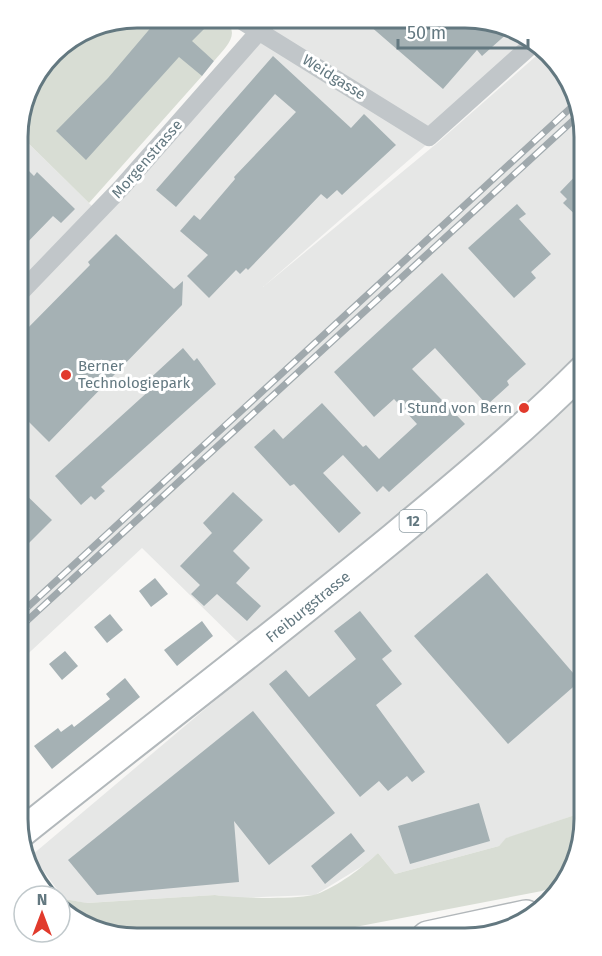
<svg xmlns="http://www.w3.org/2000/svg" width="602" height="956" font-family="'Fira Sans',sans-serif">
  <rect width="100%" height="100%" fill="#f8f7f5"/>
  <path fill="#e6e7e6" d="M281,19l206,1 53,26 -277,241 173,-143 107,-94 32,42 9,46v216l-23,24 -316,271 -103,-101 -124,115 1,-358z
    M19,134l76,75 -76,78z
    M584,379v433l-77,26 -8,8 -104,28 -17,-21 -12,11 -51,31 -79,3 -21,-3 -129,8 -22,-4 -32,-44 505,-426z"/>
  <path fill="#d8ddd4" d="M138,18l84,1c21,13 4,28 -8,42l-7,-6 -5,21 -113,127 -70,-69c0,-44 32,-90 73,-107 13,-5 31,-6 46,-9z
    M584,812v15l-22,57 -20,7 -239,46h-181l-58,-24 -4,-10 4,-4 23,4 128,-8c20,3 84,5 102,-1 21,-8 45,-26 61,-41l17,21 104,-28 7,-8z"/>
  <path fill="#a5b1b4" d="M159,18h36l10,10 -13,13 22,20 -12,15 -23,-19 -93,103 -30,-29 52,-53z
    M362,19l125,1 23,11 -28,25 -5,-6 -34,39z
    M273,56l78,72 13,-14 32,31 -54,50 -5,-5 -10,9 -6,-5 -73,76 -2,-2 -6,6 -4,-4 -27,28 -22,-22 21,-21 -28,-24 14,-16 6,5 35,-41 -1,-2 62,-65 -21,-18 -99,113 -20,-17z
    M19,161l15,15 3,-4 38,37 -14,14 -8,-7 -34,35z
    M584,167v56l-21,-20 4,-4 -7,-7z
    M517,204l9,10 -7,5 32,35 -20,18 5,6 -22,20 -46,-50z
    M116,234l58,55 9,-8 -1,24 -133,137 -30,-30v-75l71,-72 -2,-3z
    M442,273l84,91 -19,17 2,4 -22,20 -52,-57 -23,21 53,55 -76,68 -6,-6 -6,6 -34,-37 -20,18 38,40 -22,20 -45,-49 -4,2 -36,-39 20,-18 9,10 39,-36 41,44 3,-2 13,14 38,-35 -23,-25 -20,18 -40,-45z
    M183,348l11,13 3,-3 19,26 -115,103 4,4 -10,9 -4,-4 -10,9 -26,-29 96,-87 -6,-6z
    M18,487l34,33 -34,34z
    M233,492l30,28 -30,31 17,17 -14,15 25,23 -14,15 -30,-27 -13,12 -13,-12 9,-9 -20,-19 32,-33 -9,-10z
    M487,573l93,108 -72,63 -94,-108z
    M155,578l13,16 -17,13 -12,-16z
    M360,611l32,40 -10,8 20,25 -26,21 49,67 -13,10 -5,-6 -19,15 -9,-10 -19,16 -91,-113 17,-14 23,27 47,-38 -22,-28z
    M110,614l13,16 -16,13 -13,-16z
    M202,621l11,15 -36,30 -13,-16z
    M65,651l13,15 -16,14 -13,-16z
    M125,678l15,19 -88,72 -18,-23 24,-18 3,4 11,-8 2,3 36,-28 -4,-5z
    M253,711l82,102 -66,52 -35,-44 5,61 -142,13 -29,-35z
    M479,803l11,38 -80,23 -12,-38z
    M351,833l14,18 -40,33 -14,-18z"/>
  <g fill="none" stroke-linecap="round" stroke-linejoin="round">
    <g stroke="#b2b8bb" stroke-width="32">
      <path id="primary" d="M21,833c124,-99 250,-195 373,-296 65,-54 130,-108 190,-168"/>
    </g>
    <g stroke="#b2b7ba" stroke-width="36">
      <path id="motorway" d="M428,938l98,-21"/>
    </g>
    <path stroke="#c1c6c9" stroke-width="18" d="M239,19l190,118 106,-95
      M19,294l103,-107 148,-168"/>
    <use href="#primary" stroke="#fff" stroke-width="28"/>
    <use href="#motorway" stroke="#fff" stroke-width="33"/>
    <g stroke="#a0a9ad" stroke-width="7">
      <path id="rail" d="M18,616l559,-514
        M18,629l561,-514"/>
    </g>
    <use href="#rail" stroke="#fff" stroke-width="4.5" stroke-dasharray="14" stroke-linecap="butt"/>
  </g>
  <g fill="#e13a2c" stroke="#fff" stroke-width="2">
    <circle cx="66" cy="375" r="6"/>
    <circle cx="524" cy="408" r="6"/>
  </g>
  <g text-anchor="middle" stroke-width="6" stroke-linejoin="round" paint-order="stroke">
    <rect fill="#fff" stroke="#92a0a6" stroke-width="1.5" x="399.5" y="510" width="27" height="22" rx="4.5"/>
    <g font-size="14" font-weight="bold" fill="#637880">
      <text x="413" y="526">12</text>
    </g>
    <g font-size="15" fill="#637880" stroke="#fff">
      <text transform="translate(334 77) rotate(32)" y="5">Weidgasse</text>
      <text transform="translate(147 159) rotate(-49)" y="5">Morgenstrasse</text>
      <text transform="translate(308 607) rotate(-39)" y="5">Freiburgstrasse</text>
    </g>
    <g font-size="15" fill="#637880" stroke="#fff" text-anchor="start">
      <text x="78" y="371">Berner<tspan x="78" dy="17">Technologiepark</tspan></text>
      <text x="512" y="413" text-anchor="end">I Stund von Bern</text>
    </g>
  </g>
  <path d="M0 0H602V956H0ZM137 28H465A109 109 0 0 1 574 137V819A109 109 0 0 1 465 928H137A109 109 0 0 1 28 819V137A109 109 0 0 1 137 28Z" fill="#fff" fill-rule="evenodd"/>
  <path fill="none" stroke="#637880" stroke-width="3" d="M137 28H465A109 109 0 0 1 574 137V819A109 109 0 0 1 465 928H137A109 109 0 0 1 28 819V137A109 109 0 0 1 137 28Z"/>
  <g transform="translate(42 914)"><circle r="28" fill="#ffffff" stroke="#c1c9cc" stroke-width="1.5"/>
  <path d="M0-4.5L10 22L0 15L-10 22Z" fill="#e13a2c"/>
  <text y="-9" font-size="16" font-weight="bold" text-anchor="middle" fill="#637880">N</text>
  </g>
  <path d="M398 39v9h130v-9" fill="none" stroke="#637880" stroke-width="3"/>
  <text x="407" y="39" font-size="18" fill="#637880" stroke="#ffffff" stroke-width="4.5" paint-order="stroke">50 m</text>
</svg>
